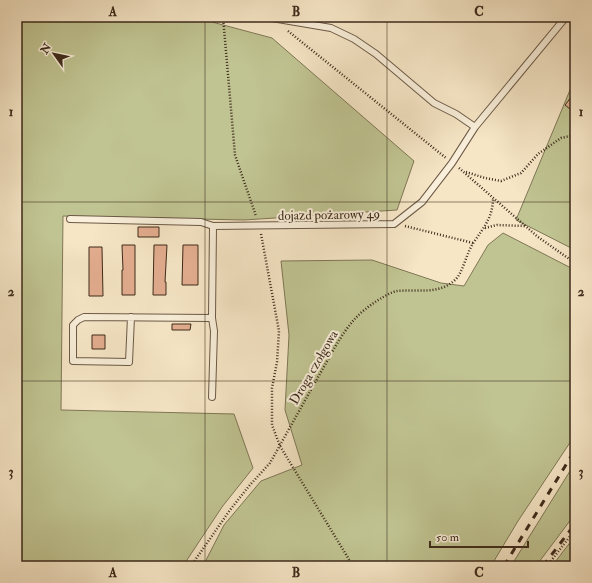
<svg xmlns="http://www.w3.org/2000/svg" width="592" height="583" font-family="'IM FELL Double Pica',serif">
  <rect width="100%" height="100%" fill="#f6e6c6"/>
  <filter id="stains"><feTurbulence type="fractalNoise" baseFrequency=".005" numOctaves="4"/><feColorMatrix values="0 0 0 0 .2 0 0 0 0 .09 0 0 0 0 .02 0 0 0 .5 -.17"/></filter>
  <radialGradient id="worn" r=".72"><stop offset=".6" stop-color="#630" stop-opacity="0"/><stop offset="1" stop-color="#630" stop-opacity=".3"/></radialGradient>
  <path fill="#c0c492" stroke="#7e7756" d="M17,17h193l2,5 60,16 142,123 -17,49 -153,10 -181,-4 -2,194 173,4 19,54 -31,39 -39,59h-166z
    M575,78v172l-59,-30z
    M503,233l72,37v165l-57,86 -27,45h-288l21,-41 37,-44 41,-16 -17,-55 4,-75 -8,-74 91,-1 69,23 23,3 24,-41z
    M575,463v51l-39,52h-25z
    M575,536v26l-3,4h-20z"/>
  <path fill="#e4ae90" stroke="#3d2a1b" d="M575,92v21l-10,-8z
    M138,227h21v10h-21z
    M122,245h13v50h-13v-25h1z
    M154,245h13l-2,37h1v13h-13z
    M183,245h15v40h-16z
    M89,247h13l1,49h-14z
    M172,324h19l-1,6h-18z
    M92,335h13v14h-13z"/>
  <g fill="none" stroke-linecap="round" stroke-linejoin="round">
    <g stroke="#6b5946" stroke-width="8">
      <path id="lane" d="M266,17l65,11 23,11 22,15 58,49 22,11 19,13
        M70,219l131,3 12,4 181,-2 28,-22 30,-39 23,-36 91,-110
        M131,317l-2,45 -56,-1v-36l5,-5 6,-3 128,1 1,-92
        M212,318l2,13 -2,66"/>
    </g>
    <path stroke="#3d2a1b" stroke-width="2.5" stroke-dasharray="1 2" stroke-linecap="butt" d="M223,17l12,138 21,61
      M288,31l158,127
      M459,168l79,69 37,26
      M466,172l19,6 16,3 20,-8 17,-19 23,-16 14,-3
      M405,226l68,17
      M485,228l12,-3 28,1
      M261,234l18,97 -2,31 -5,26v37l8,21 73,120
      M191,566l39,-56 19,-24 21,-23 65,-116c14,-23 22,-34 45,-48 5,-3 11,-7 17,-8 20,-2 42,4 58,-11 8,-7 12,-29 19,-38 10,-15 19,-25 19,-44
      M547,566l28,-36"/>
    <use href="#lane" stroke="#f9efda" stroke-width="6"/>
    <path stroke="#3d2a1b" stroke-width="3" stroke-dasharray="7 7" stroke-linecap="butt" d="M504,566l71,-116
      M543,566l32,-42"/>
  </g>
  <path fill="none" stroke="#3d2a1b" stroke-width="1" stroke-opacity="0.55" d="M205,17v549M387,17v549M17,202h558M17,381h558"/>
  <g text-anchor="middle" stroke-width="4" stroke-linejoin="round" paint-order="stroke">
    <g font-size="13" fill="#3d2a1b" stroke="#f9efda">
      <text transform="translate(329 214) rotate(-1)" y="5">dojazd pożarowy 49</text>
      <text transform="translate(313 367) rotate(-60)" y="5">Droga czołgowa</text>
    </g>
  </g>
  <rect width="592" height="583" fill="none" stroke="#f6e6c6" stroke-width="44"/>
  <g transform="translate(54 54) rotate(303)" stroke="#f9efda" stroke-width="3" paint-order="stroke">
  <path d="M0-3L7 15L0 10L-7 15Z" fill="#3d2a1b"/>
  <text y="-6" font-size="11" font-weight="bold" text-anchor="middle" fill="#3d2a1b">N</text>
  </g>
  <path d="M430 541v6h98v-6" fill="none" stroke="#3d2a1b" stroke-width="2"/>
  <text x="436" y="541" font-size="12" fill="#3d2a1b" stroke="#f9efda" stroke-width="3" paint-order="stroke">50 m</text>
  <rect x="22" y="22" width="548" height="539" fill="none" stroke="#3d2a1b" stroke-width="1.5"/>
  <g font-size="13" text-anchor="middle" font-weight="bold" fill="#3d2a1b">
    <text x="113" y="16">A</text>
    <text x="296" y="16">B</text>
    <text x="479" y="16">C</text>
    <text x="11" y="116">1</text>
    <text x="581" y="116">1</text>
    <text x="11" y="296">2</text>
    <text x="581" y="296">2</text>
    <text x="11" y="476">3</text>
    <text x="581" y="476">3</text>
    <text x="113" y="577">A</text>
    <text x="296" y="577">B</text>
    <text x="479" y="577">C</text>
  </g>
  <rect width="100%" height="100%" filter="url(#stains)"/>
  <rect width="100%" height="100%" fill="url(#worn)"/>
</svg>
